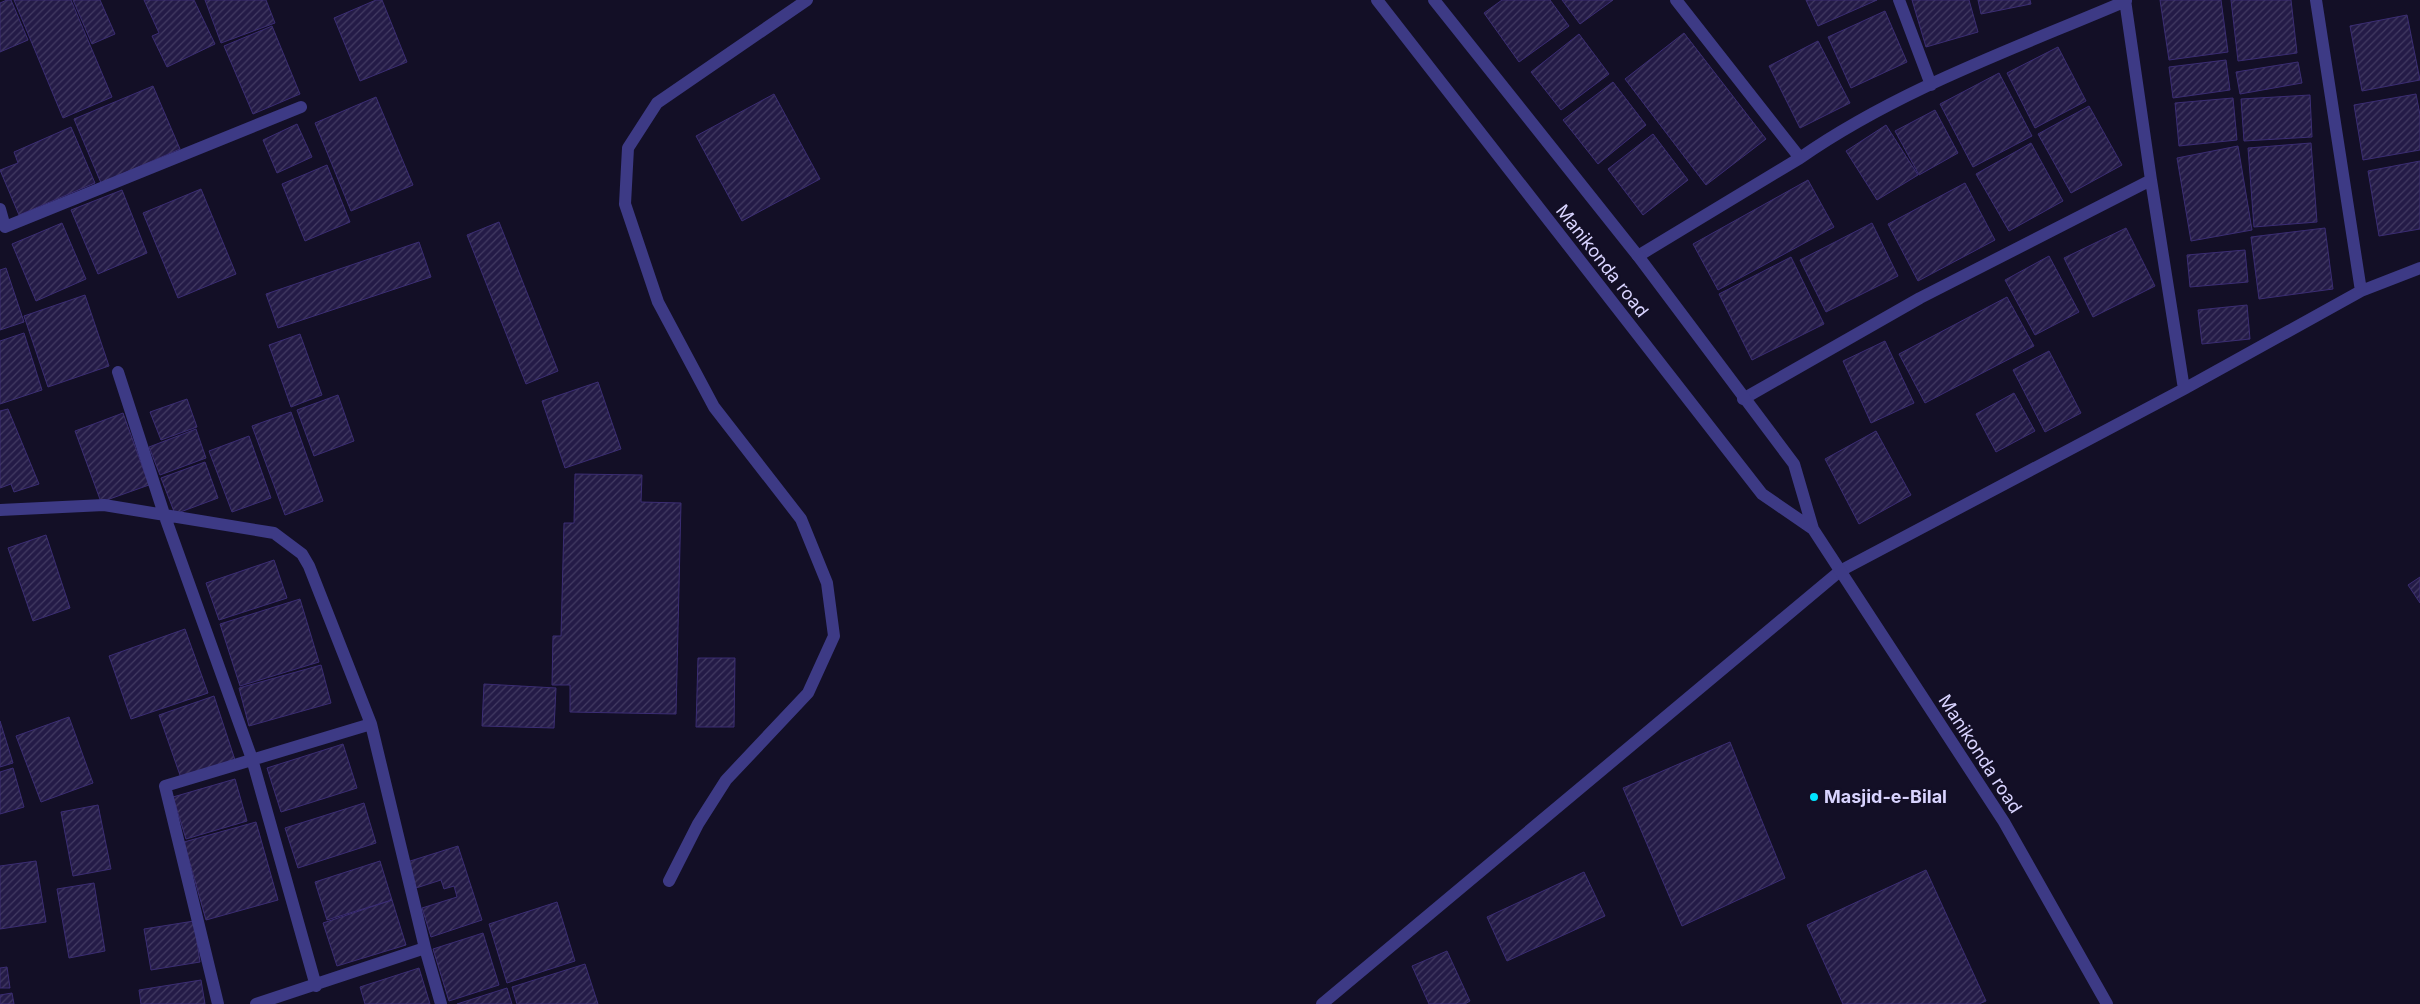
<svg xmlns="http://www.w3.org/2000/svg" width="2420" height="1004" font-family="Inter,sans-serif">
  <defs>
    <pattern id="building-hatch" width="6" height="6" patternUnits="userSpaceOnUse" patternTransform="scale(1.25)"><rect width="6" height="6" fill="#241b47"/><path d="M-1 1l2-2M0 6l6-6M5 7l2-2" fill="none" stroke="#433b63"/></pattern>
  </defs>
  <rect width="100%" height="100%" fill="#130f26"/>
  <path fill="url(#building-hatch)" stroke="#3b2d73" d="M7,0h4l17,40 -28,12v-49z
    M14,0h57l41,97 -49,21z
    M73,0h27l15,34 -23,10z
    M144,0h50l21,44 -48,23 -15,-31 7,-3z
    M205,0h61l9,23 -54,20z
    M376,0h6l25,62 -47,19 -26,-63z
    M1502,0h48l19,26 -50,36 -35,-49z
    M1562,0h51l-33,24z
    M1806,0h71l-59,26z
    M1912,0h57l9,32 -52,15z
    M1978,0h52l1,4 -50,10z
    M2160,0h61l7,52 -59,8z
    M2231,0h60l6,53 -59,8z
    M1885,11l22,51 -56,26 -23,-51z
    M2407,15l13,65 -58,11 -12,-65z
    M272,26l28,68 -47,20 -29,-68z
    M1684,33l82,106 -60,46 -81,-106z
    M1579,34l30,40 -48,36 -30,-38z
    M1818,41l32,62 -50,25 -31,-62z
    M2058,47l28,54 -51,27 -28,-55z
    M2226,60l4,30 -57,8 -4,-31z
    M2298,62l4,21 -62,11 -4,-22z
    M1999,73l33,63 -59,31 -33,-63z
    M1613,82l33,43 -48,39 -35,-44z
    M153,86l27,63 -79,34 -27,-64z
    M774,94l46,85 -78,42 -46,-85z
    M2416,94l4,21v35l-57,10 -9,-55z
    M2310,95l2,42 -68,4 -3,-42z
    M376,97l37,88 -62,26 -36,-88z
    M2233,98l4,42 -58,6 -4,-43z
    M2089,106l33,59 -51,28 -33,-59z
    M1935,110l23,43 -39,22 -24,-44z
    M297,124l15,33 -35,16 -14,-33z
    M1886,125l32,50 -41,25 -31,-49z
    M71,127l24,56 -76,32 -19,-45 18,-7 -4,-11z
    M1653,134l35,46 -45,35 -35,-46z
    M2031,143l32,58 -54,30 -33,-57z
    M2311,143l6,79 -63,5 -6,-79z
    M2238,146l14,84 -61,11 -14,-83z
    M2420,161v68l-41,7 -11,-65z
    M327,165l23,57 -45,19 -23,-57z
    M1808,180l26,47 -116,63 -25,-46z
    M1965,183l30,57 -77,41 -30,-57z
    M201,189l35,85 -58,24 -35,-85z
    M122,190l25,63 -49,21 -27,-64z
    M499,222l59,149 -32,13 -59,-149z
    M62,223l24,56 -50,22 -24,-57z
    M1872,223l26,53 -72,36 -26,-52z
    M2126,228l29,58 -62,31 -29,-59z
    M2325,228l8,61 -74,10 -8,-62z
    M419,242l12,35 -153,51 -12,-34z
    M2245,250l3,32 -58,5 -3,-32z
    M2049,256l30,56 -44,23 -30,-55z
    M1791,257l33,67 -72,36 -33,-66z
    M6,268l18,54 -24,8v-60z
    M85,295l24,71 -61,21 -24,-71z
    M2007,297l27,49 -109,57 -26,-49z
    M2247,305l3,34 -48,5 -4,-34z
    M24,333l18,57 -42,14v-63z
    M300,334l22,61 -31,12 -22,-62z
    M1885,341l29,62 -43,20 -28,-62z
    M2049,351l32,62 -36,19 -32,-62z
    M598,382l23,67 -56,19 -23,-67z
    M2014,393l21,38 -39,21 -20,-38z
    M338,395l16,46 -40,15 -17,-46z
    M187,399l10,28 -36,13 -11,-28z
    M8,409l31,75 -25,8 -3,-8 -11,4v-77z
    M291,412l32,89 -38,14 -33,-89z
    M123,413l26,72 -48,17 -26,-71z
    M196,429l10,29 -46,17 -11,-28z
    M1876,431l35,64 -52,29 -34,-65z
    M249,436l22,62 -39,14 -23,-61z
    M205,462l13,36 -43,16 -14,-36z
    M575,474l67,1 -1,27 40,1 -5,211 -106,-2v-27h-18l1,-49h8l3,-113h10z
    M46,535l24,73 -37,13 -25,-73z
    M274,560l13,38 -68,22 -13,-37z
    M2420,577v26l-12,-18z
    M300,599l19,63 -79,24 -20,-62z
    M185,629l23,64 -77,26 -22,-63z
    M698,658h37l-1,69h-38z
    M321,665l10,38 -82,23 -10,-38z
    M484,684l72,4 -2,40 -72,-2z
    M214,696l21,64 -54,18 -22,-63z
    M69,717l24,66 -52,19 -25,-66z
    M0,721l13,42 -13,4z
    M1730,742l55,136 -103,48 -59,-138z
    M343,744l14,44 -76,24 -14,-44z
    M13,768l11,39 -24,7v-42z
    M235,779l12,42 -61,18 -13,-42z
    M364,803l12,40 -78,25 -13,-40z
    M98,805l13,64 -38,7 -12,-64z
    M256,822l22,78 -72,20 -22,-78z
    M458,846l24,74 -51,17 -9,-29 35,-11 -3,-11 -10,3 -3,-9 -25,8 -9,-26z
    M36,861l10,61 -46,7v-63z
    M380,861l12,39 -65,20 -12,-38z
    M1926,870l60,131 -7,3h-136l-36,-79z
    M1584,872l21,44 -98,45 -20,-44z
    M94,883l11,68 -36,7 -12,-69z
    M392,900l14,45 -69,21 -14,-43z
    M557,902l18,59 -68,22 -18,-59z
    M194,921l6,41 -49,8 -7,-41z
    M483,933l16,52 -50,16 -16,-52z
    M1447,951l23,50 -5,3h-36l-17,-38z
    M585,964l13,40h-81l-5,-17z
    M7,967l3,21h-10v-20z
    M419,968l11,36h-65l-5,-17z
    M201,980l4,24h-64l-2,-14z
    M507,988l5,16h-55z
    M12,993l2,11h-14v-9z"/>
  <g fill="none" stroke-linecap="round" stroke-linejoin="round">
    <path stroke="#3d3a85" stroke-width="12" d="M1899,0l32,85
      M2316,0l45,291
      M1800,158c99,-69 216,-110 326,-157
      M2151,180l33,209
      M0,209l5,18 296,-120
      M1638,256l162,-98 -124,-158
      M118,372l46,142 88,245 64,227
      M1743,399l177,-101 231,-118 -26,-180
      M0,510l104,-5 170,28 28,21 7,12 62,158 54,224 16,56
      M669,881l29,-57 28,-44 82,-87 26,-57 -7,-53 -26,-64 -87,-112 -56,-105 -33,-98 3,-56 29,-45 150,-103
      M218,1004l-53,-218 206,-62
      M256,1004l169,-56
      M1322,1004l518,-433 344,-182 177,-98 59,-23"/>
    <path stroke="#3d3a85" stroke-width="12" d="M1377,0l385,494 51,35
      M1434,0l204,256 156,208 19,65 191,293 103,182"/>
  </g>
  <circle fill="#00e5ff" stroke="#130f26" stroke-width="2" cx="1814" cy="797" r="5"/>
  <g text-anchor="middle" stroke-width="4.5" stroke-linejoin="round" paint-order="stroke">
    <g font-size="18" fill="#d9d4ff" stroke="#130f26">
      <text transform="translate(1602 261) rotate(52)" y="6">Manikonda road</text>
      <text transform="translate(1980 754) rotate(57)" y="6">Manikonda road</text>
    </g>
    <g font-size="18" font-weight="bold" fill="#d9d4ff" stroke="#130f26" text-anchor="start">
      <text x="1824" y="803">Masjid-e-Bilal</text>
    </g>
  </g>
</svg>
